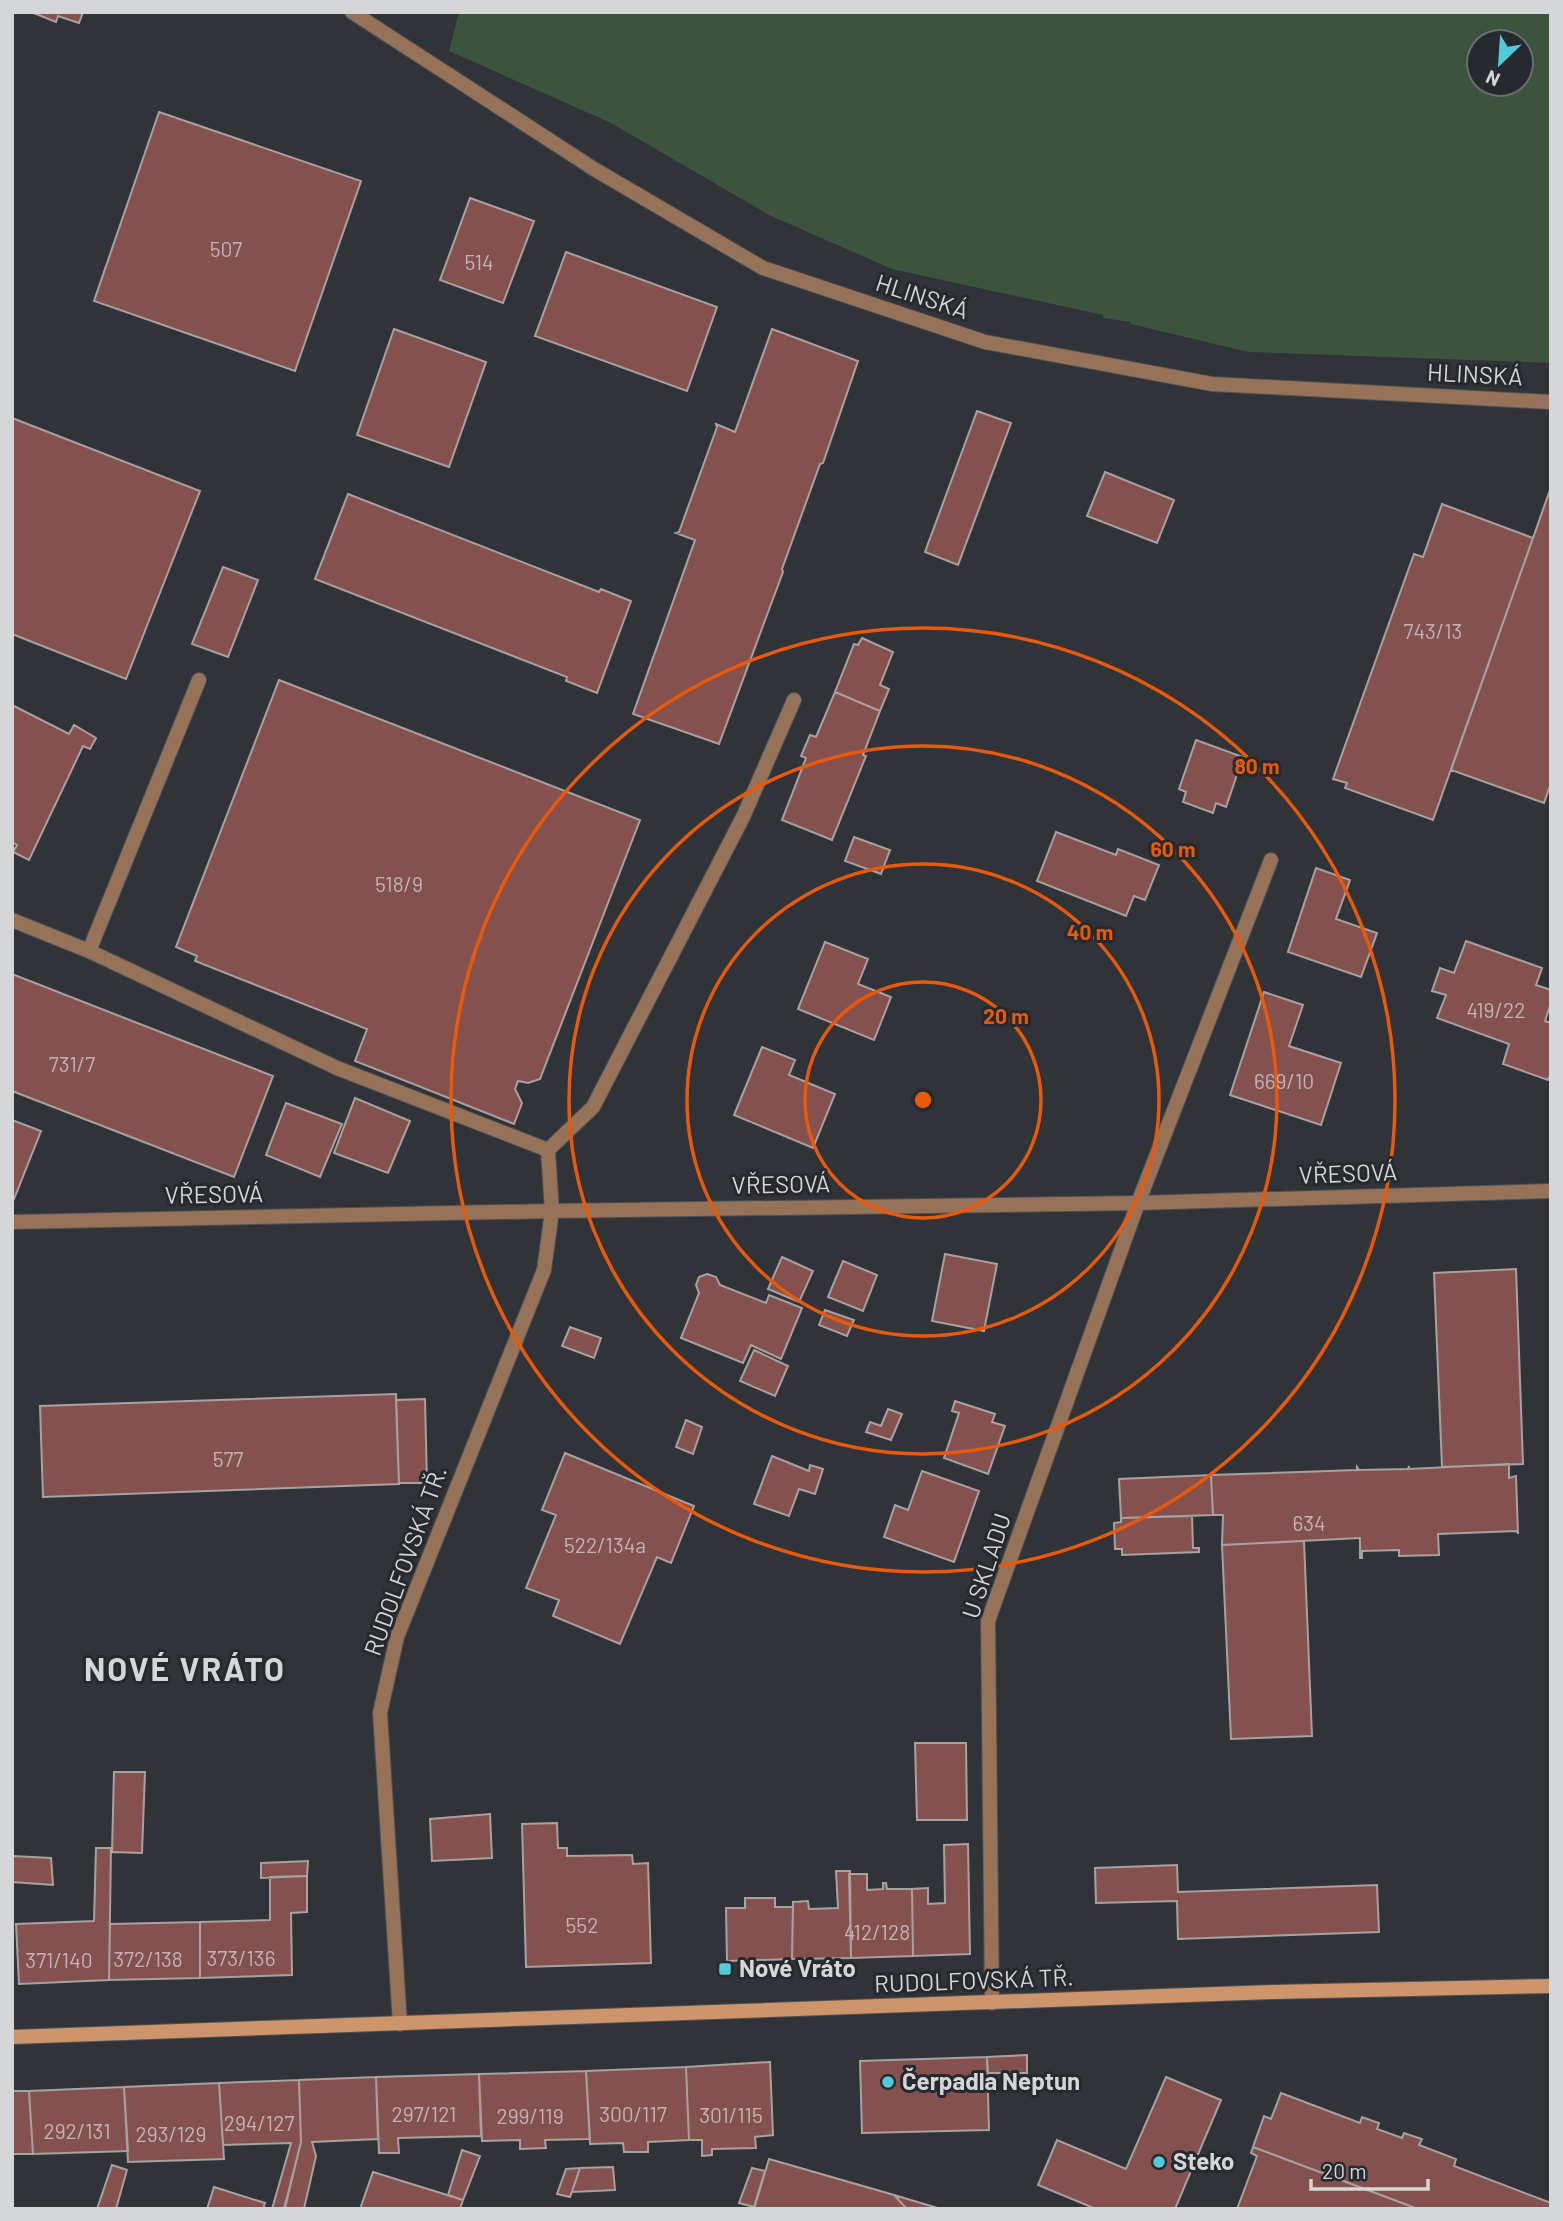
<svg xmlns="http://www.w3.org/2000/svg" width="1563" height="2221" font-family="Barlow,sans-serif">
  <rect width="100%" height="100%" fill="#303337"/>
  <path fill="#3c543d" fill-rule="evenodd" d="M459,12h1092v351l-303,-11 -117,-28v-2l-28,-4v-3l-211,-46 -123,-54 -158,-92 -162,-72zM1479,42h42v42h-42z"/>
  <path fill="#85514e" stroke="#a8a1a1" stroke-width="2" d="M31,12h52l-4,11 -21,-7 -2,6z
    M159,112l202,69 -66,190 -201,-70z
    M470,198l64,23 -31,82 -63,-23z
    M566,252l151,55 -30,84 -152,-55z
    M394,329l92,33 -37,105 -92,-32z
    M772,329l86,32 -35,102 -3,1 -38,105 1,3 -64,172 -86,-30 62,-174 -19,-7 3,-1 38,-105 -1,-3 19,8z
    M977,411l34,12 -53,142 -33,-13z
    M12,418l188,73 -74,188 -114,-45z
    M1105,472l69,28 -17,43 -70,-27z
    M1551,487v296l-7,20 -93,-33z
    M348,494l251,98 2,-3 30,12 -34,92 -31,-12 1,-4 -252,-98z
    M1442,504l91,34 -100,282 -88,-32 2,-5 -14,-4 81,-225 9,3z
    M223,567l35,13 -30,77 -36,-13z
    M862,638l31,14 -13,33 9,4 -9,22 -45,-19 19,-48 4,1z
    M279,680l361,140 -100,259 -12,4 -10,-2 -3,8 7,14 -8,21 -159,-63 12,-32 -172,-68 2,-5 -21,-9z
    M835,692l45,19 -17,44 3,1 -34,84 -50,-20 24,-62 -5,-2 9,-21 6,2z
    M12,705l57,29 5,-9 22,13 -6,11 -7,-3 -54,114 -16,-8 4,-7 -5,-3z
    M1196,740l47,17 -17,50 -10,-4 -3,10 -30,-11 3,-10 -7,-3z
    M1056,832l60,23 2,-6 41,16 -14,35 -11,-4 -8,20 -89,-35z
    M854,837l36,13 -9,24 -36,-13z
    M1316,868l34,12 -14,39 41,14 -16,44 -73,-25z
    M1466,941l76,27 -6,17 15,5v13l-6,18 6,2v50l-3,7 -45,-16 6,-20 -72,-26 9,-23 -14,-4 8,-23 14,5z
    M825,942l43,17 -10,25 33,13 -17,43 -76,-31z
    M12,974l261,102 -39,101 -222,-86z
    M1264,992l39,13 -14,41 52,17 -20,62 -91,-30z
    M762,1047l33,13 -6,15 46,19 -22,54 -79,-33z
    M355,1098l55,23 -22,52 -54,-20z
    M286,1103l56,21 -22,53 -54,-22z
    M12,1120l29,11 -27,68 -2,-1z
    M945,1254l52,10 -13,67 -52,-10z
    M782,1257l31,14 -14,31 -31,-13z
    M843,1261l34,14 -14,36 -35,-14z
    M1516,1269l7,195 -81,3 -8,-194z
    M707,1274l9,3 4,8 46,18 3,-8 33,13 -21,51 -30,-14 -8,18 -62,-25 18,-45 -3,-8 3,-8z
    M825,1310l29,10 -7,16 -28,-11z
    M570,1327l31,11 -7,20 -32,-12z
    M754,1350l34,16 -13,30 -35,-15z
    M396,1394l3,90 -356,13 -3,-91z
    M425,1399l2,84h-28l-3,-83z
    M955,1401l40,13 -3,8 13,4 -17,48 -44,-16 15,-45 -7,-2z
    M888,1409l14,5 -11,26 -25,-8 4,-10 11,4z
    M686,1420l16,7 -9,27 -17,-7z
    M565,1453l129,53 -23,57 -14,-6 -37,87 -67,-28 6,-16 -33,-12 30,-73 -14,-5z
    M772,1456l37,15 1,-6 13,4 -8,25 -16,-5 -10,27 -35,-12z
    M1509,1464v14l7,-2 2,58 -1,-3 -79,3 1,21 -40,1v-6l-37,1v7h-2v-20l-138,7 1,-30h-10l-2,-40 146,-5v-3l2,3 49,-1 1,-3v3z
    M922,1471l57,20 -25,71 -70,-25 11,-32 13,5z
    M1211,1475l2,40 -92,3 -2,-39z
    M1192,1516l1,32h6v4l-77,3v-6h-7l-1,-26 7,-1v-4z
    M1304,1541l8,195 -81,3 -9,-194z
    M915,1743h51l1,77h-50z
    M114,1772h31l-3,81 -30,-1z
    M490,1814l2,44 -60,3 -2,-42z
    M557,1823l1,25h9v8l65,-1 1,9 15,-1 3,100 -125,4 -4,-143z
    M968,1844l2,110 -57,2 -1,-67 16,-1v16l17,-1 -1,-58z
    M96,1848h15l-2,132 -90,4 -3,-60 78,-3z
    M12,1856l39,2 2,27 -41,-3z
    M308,1861l-1,15 -46,2v-15z
    M1177,1865l1,27 199,-7 2,47 -201,7 -1,-38 -81,2 -1,-35z
    M836,1871h14l1,87 -59,1 1,-57 15,-1 1,8 29,-1z
    M849,1874h18v16l16,-1v-6h3l1,6h25l1,67 -62,2z
    M307,1876v36l-16,1 1,62 -92,3v-56l70,-2v-43z
    M745,1898h30v9h18l-1,52 -65,2 -1,-53h19z
    M200,1922v56l-91,2 1,-56z
    M1027,2055v18h-39l-1,-16z
    M987,2057l2,73 -127,3 -2,-72z
    M770,2062l3,73 -18,2 1,11 -44,1v6l-10,1v-16h-13l-3,-73z
    M686,2067l3,73 -41,2v10h-24l-1,-9 -33,1 -4,-73z
    M586,2071l4,68 -45,1 1,8 -26,1v-9l-38,1 -3,-67z
    M479,2074l2,62 -83,2 1,15h-20l-3,-76z
    M376,2077l2,62 -66,3 4,14 -12,53 -19,-1 16,-66 -2,-62z
    M1166,2077l55,23 -46,109h-79l-58,-24 19,-45 69,29z
    M299,2080l2,62 -17,67h-12l19,-66 -68,2 -4,-62z
    M219,2083l5,76 -96,3 -4,-75z
    M124,2087l4,64 -95,3 -4,-63z
    M12,2091h17l4,63h-21z
    M1281,2093l79,30 2,-6 17,6 -2,6 25,9 2,-5 18,6 -3,6 37,14 -2,7 97,37v6h-133l-165,-62 11,-31 7,3z
    M1253,2147l165,62h-181l20,-53 -6,-3z
    M462,2150l18,6 -17,44 -15,-5z
    M769,2159l125,36 13,14h-153z
    M112,2165l15,5 -11,39h-19z
    M613,2167l2,23 -43,2 8,-24z
    M580,2168l-10,29 -13,-3 9,-25z
    M752,2168l13,3 -11,36 -15,-4z
    M373,2172l90,28 -3,9h-100z
    M214,2187l51,16 -2,6h-56z
    M894,2195l47,14h-34z"/>
  <g fill="none" stroke-linecap="round" stroke-linejoin="round">
    <g stroke="#4e5054" stroke-width="16">
      <path id="service" d="M12,920l77,31 110,-271
        M89,951l248,117 211,82 4,61
        M548,1150l45,-43 150,-290 51,-117
        M1138,1203l133,-343"/>
    </g>
    <g stroke="#4e5054" stroke-width="16">
      <path id="minor" d="M12,1222l540,-11 586,-8 413,-12
        M992,2003l-4,-382 150,-418
        M400,2024l-20,-311 17,-76 147,-367 8,-59"/>
    </g>
    <g stroke="#4e5054" stroke-width="16">
      <path id="tertiary" d="M352,12l242,157 169,99 222,74 227,42 339,18"/>
    </g>
    <g stroke="#4e5054" stroke-width="16">
      <path id="secondary" d="M12,2037l1261,-45 278,-6"/>
    </g>
    <use href="#service" stroke="#967259" stroke-width="14"/>
    <use href="#minor" stroke="#967259" stroke-width="14"/>
    <use href="#tertiary" stroke="#967259" stroke-width="14"/>
    <use href="#secondary" stroke="#ce956d" stroke-width="14"/>
  </g>
  <g fill="none" stroke="#e8590c" stroke-width="3.5">
    <circle cx="923" cy="1100" r="118"/>
    <circle cx="923" cy="1100" r="236"/>
    <circle cx="923" cy="1100" r="354"/>
    <circle cx="923" cy="1100" r="472"/>
  </g>
  <g fill="#52cbd9" stroke="#26292d" stroke-width="2.5">
    <rect x="718" y="1962" width="14" height="14" rx="3.5"/>
    <circle cx="888" cy="2082" r="7"/>
    <circle cx="1159" cy="2162" r="7"/>
  </g>
  <g text-anchor="middle" stroke-width="6" stroke-linejoin="round" paint-order="stroke">
    <g font-size="21" fill="#c0b5b6">
      <text x="226" y="257">507</text>
      <text x="479" y="270">514</text>
      <text x="1433" y="639">743/13</text>
      <text x="399" y="892">518/9</text>
      <text x="1496" y="1018">419/22</text>
      <text x="72" y="1072">731/7</text>
      <text x="1284" y="1089">669/10</text>
      <text x="228" y="1467">577</text>
      <text x="1309" y="1531">634</text>
      <text x="605" y="1553">522/134a</text>
      <text x="582" y="1933">552</text>
      <text x="877" y="1940">412/128</text>
      <text x="241" y="1966">373/136</text>
      <text x="148" y="1967">372/138</text>
      <text x="59" y="1968">371/140</text>
      <text x="424" y="2122">297/121</text>
      <text x="633" y="2122">300/117</text>
      <text x="731" y="2123">301/115</text>
      <text x="530" y="2124">299/119</text>
      <text x="259" y="2131">294/127</text>
      <text x="77" y="2139">292/131</text>
      <text x="171" y="2142">293/129</text>
    </g>
    <g font-size="24" fill="#d4d6d8" stroke="#26292d">
      <text transform="translate(922 297) rotate(18)" y="8">HLINSKÁ</text>
      <text transform="translate(1475 375) rotate(3)" y="8">HLINSKÁ</text>
      <text transform="translate(1348 1174) rotate(-2)" y="8">VŘESOVÁ</text>
      <text transform="translate(781 1185) rotate(-1)" y="8">VŘESOVÁ</text>
      <text transform="translate(214 1195) rotate(-1)" y="8">VŘESOVÁ</text>
      <text transform="translate(406 1561) rotate(-70)" y="8">RUDOLFOVSKÁ TŘ.</text>
      <text transform="translate(987 1566) rotate(-72)" y="8">U SKLADU</text>
      <text transform="translate(974 1981) rotate(-2)" y="8">RUDOLFOVSKÁ TŘ.</text>
    </g>
    <g font-size="24" font-weight="bold" fill="#d4d6d8" stroke="#26292d" text-anchor="start">
      <text x="739" y="1977">Nové Vráto</text>
      <text x="902" y="2090">Čerpadla Neptun</text>
      <text x="1173" y="2170">Steko</text>
    </g>
    <g font-size="32" font-weight="bold" letter-spacing="2" fill="#d4d6d8" stroke="#26292d">
      <text x="185" y="1681">NOVÉ VRÁTO</text>
    </g>
  </g>
  <circle cx="923" cy="1100" r="10" fill="#e8590c" stroke="#26292d" stroke-width="3.5"/>
  <g font-size="21" text-anchor="middle" font-weight="bold" fill="#e8590c" stroke="#26292d" stroke-width="6" stroke-linejoin="round" paint-order="stroke">
    <text x="1257" y="774">80 m</text>
    <text x="1173" y="857">60 m</text>
    <text x="1090" y="940">40 m</text>
    <text x="1006" y="1024">20 m</text>
  </g>
  <rect width="1563" height="2221" fill="none" stroke="#d4d6d8" stroke-width="28"/>
  <g transform="translate(1500 63) rotate(205)"><circle r="33" fill="#26292d" stroke="#6c6e71" stroke-width="2"/>
  <path d="M0-5L12 26L0 18L-12 26Z" fill="#52cbd9"/>
  <text y="-10" font-size="19" font-weight="bold" text-anchor="middle" fill="#d4d6d8">N</text>
  </g>
  <path d="M1311 2179v10h117v-10" fill="none" stroke="#d4d6d8" stroke-width="3.5"/>
  <text x="1322" y="2179" font-size="21" fill="#d4d6d8" stroke="#26292d" stroke-width="5" paint-order="stroke">20 m</text>
</svg>
